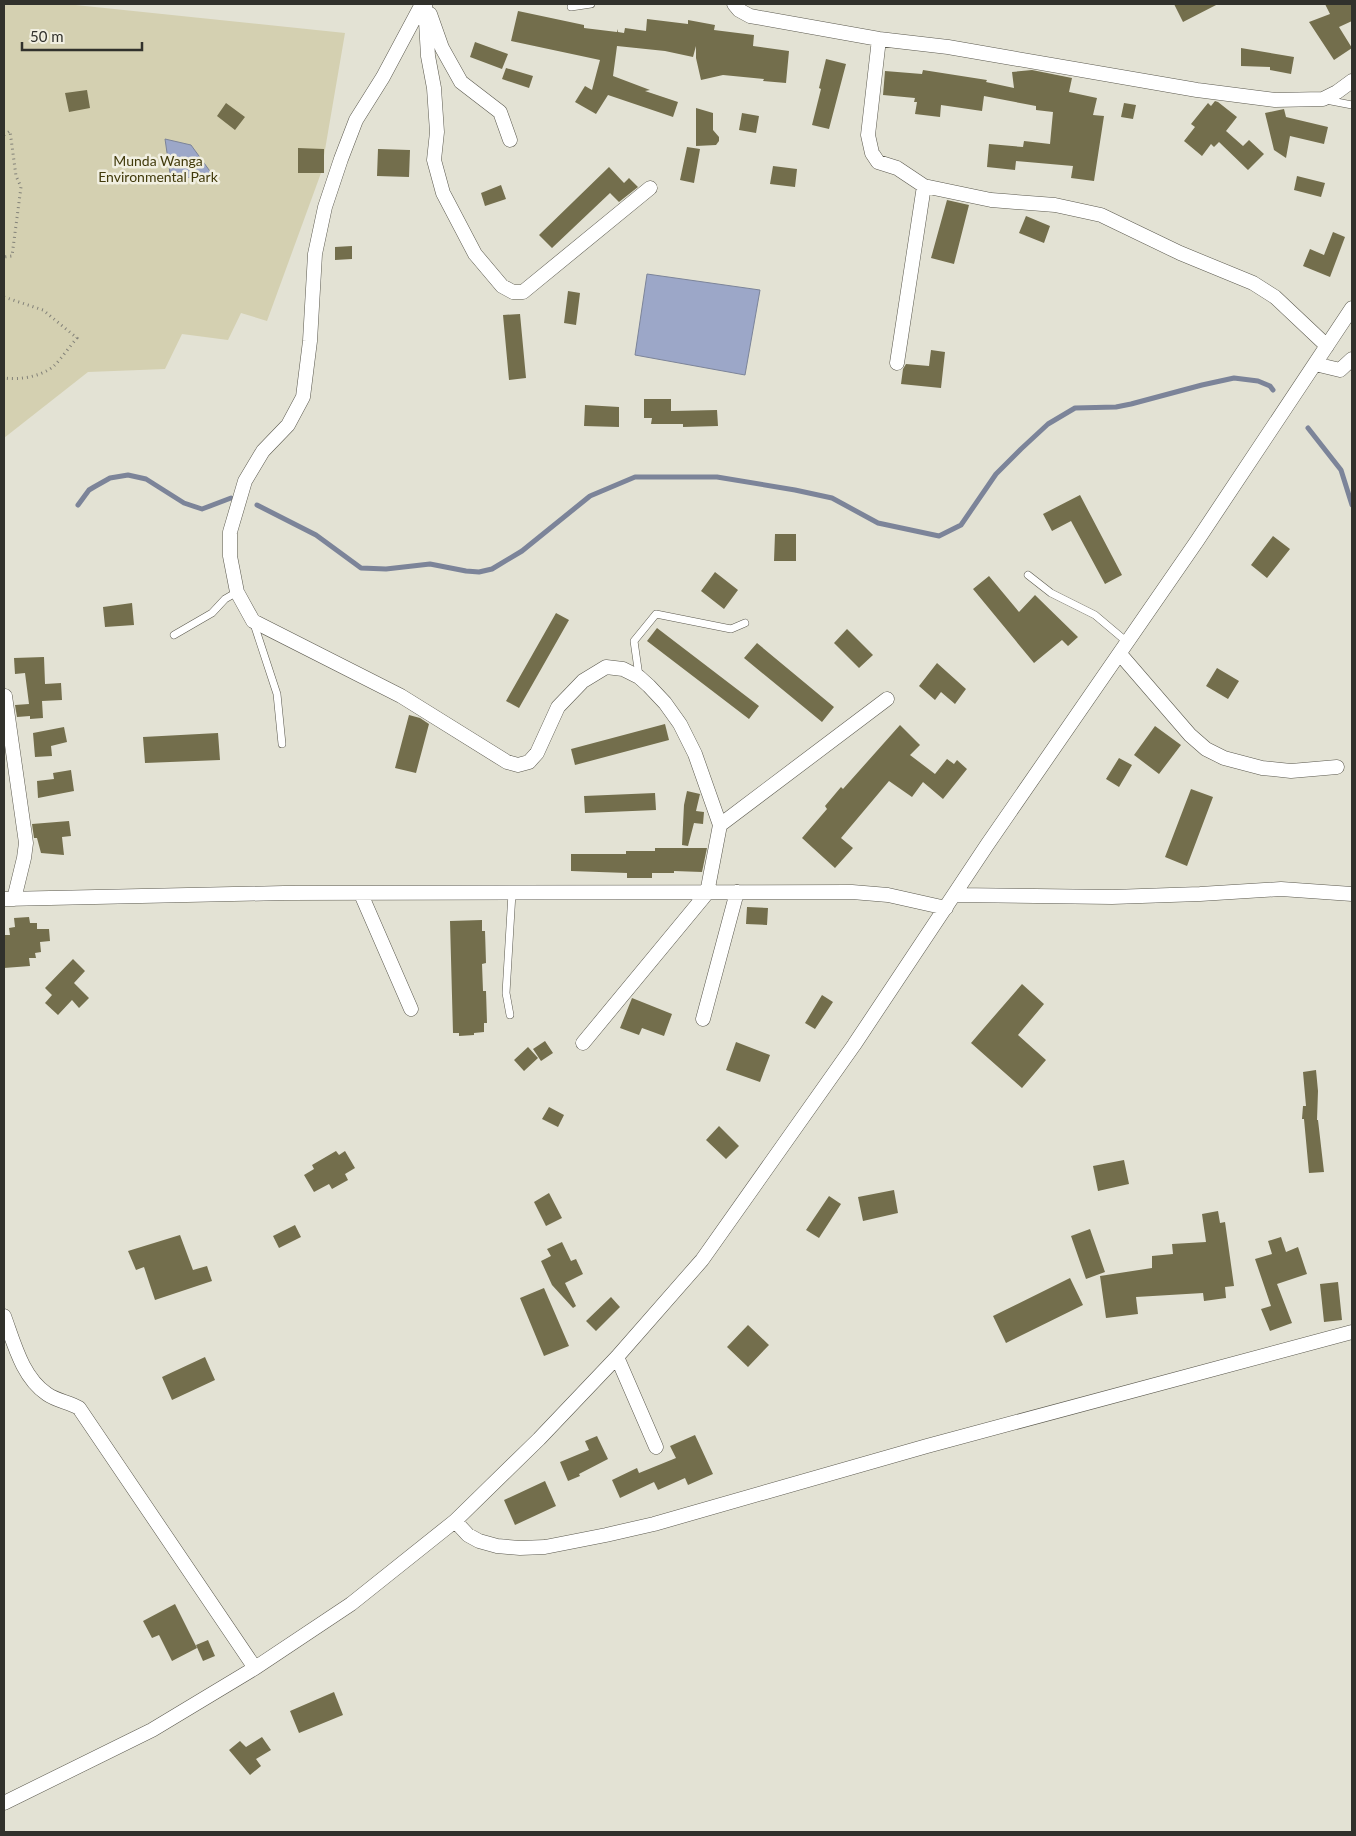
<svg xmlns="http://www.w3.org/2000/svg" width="1356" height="1836" font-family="Lato,sans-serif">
  <rect width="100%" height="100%" fill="#e3e2d4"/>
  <path fill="#d4d0b1" d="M4,4h62l279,29 -24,140 -54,148 -26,-8 -13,27 -46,-6 -17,35 -77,3 -84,66z"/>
  <path fill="#9ca7c8" stroke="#7c8499" d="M165,139l26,6 21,29 -41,6z
    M647,274l113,16 -15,85 -110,-20z"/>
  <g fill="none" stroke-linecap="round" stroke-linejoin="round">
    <path stroke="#7c8499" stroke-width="5" d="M1308,428l33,42 11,35
      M78,505l11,-15 5,-3 16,-9 18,-3 18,4 38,24 18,6 29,-11
      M257,505l59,30 45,33 25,1 44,-5 36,7 13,1 13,-3 30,-18 68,-55 45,-19h82l78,13 37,8 46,25 61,13 22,-11 35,-51 25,-25 27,-25 27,-16 41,-1 15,-3 71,-19 32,-7 24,3 12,5 3,4"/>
  </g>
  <path fill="#736e4c" d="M1174,4h44l-35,18z
    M1325,4h27v17l-13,6 13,21 -18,12 -25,-38 21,-8z
    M518,11l66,14v3l33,4 1,-3v3l6,1 1,-5 21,3 1,-12 41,5v-4l27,5 -1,5 40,5 -1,11 36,5 -3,32 -23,-2 1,-2 -41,-4 -22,5 -5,-22v-12l-3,11 -28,-6 -48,-5 -4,30 37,14 -5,1 33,11 -5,15 -65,-22 -12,19 -21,-12 10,-16 7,4 8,-30 -89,-19z
    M475,42l33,12 -6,15 -32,-12z
    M1241,48l53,9 -3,17 -21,-4v-3l-29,-1z
    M826,59l20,5 -17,65 -17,-4 9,-36 -2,-1z
    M506,68l27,8 -4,12 -27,-9z
    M923,70l64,10 -1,2 28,6 -2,-16 20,-2 40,8 -3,14 28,6 -4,17 11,1 -10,65 -23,-3 2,-12 -57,-5 -1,9 -28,-3 2,-23 34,3 1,-6 26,3 3,-32 -17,-2v-4l-52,-10 -2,15 -41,-6 -1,12 -25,-3 2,-12h-3l1,-4 -32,-3 2,-24 37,3z
    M87,90l3,18 -21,4 -4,-19z
    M1215,101l3,1 19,15 -11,14 17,15 6,-6 15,14 -16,16 -29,-28 -5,5 -3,-3 -9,12 -18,-15 11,-14 -4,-3 17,-21 3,3z
    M226,103l19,14 -10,13 -18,-14z
    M1124,103l12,2 -3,14 -12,-2z
    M696,108l17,5v17l6,7v4l-3,4 -20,1z
    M1284,109l2,8 42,10 -4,17 -34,-8 -4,22 -12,-8 -9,-37z
    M742,113l17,3 -3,17 -17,-3z
    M687,147l13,2 -6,34 -14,-3z
    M298,148l26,1v24h-26z
    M378,149l32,1 -1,27 -32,-1z
    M773,166l24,3 -2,18 -25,-3z
    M609,167l15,16 5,-5 9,9 -19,15 -9,-9 -58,55 -13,-13z
    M1297,176l28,7 -4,14 -27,-7z
    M501,185l5,14 -21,7 -4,-13z
    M947,200l22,5 -15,59 -23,-6z
    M1026,216l24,10 -6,17 -25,-10z
    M1333,232l12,5 -15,40 -27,-11 7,-17 14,6z
    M352,246v13l-17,1v-13z
    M568,291l12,2 -4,32 -12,-2z
    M520,314l6,64 -17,2 -6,-65z
    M931,350l14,2 -4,36 -40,-4 2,-15 3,-5 23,2z
    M644,399h27v12l46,-1 1,16 -35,1v-3h-32l1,-6h-8z
    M585,405l34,2v20l-35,-1z
    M1080,495l42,80 -17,9 -34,-63 -19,10 -9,-17z
    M775,534h21v27h-22z
    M1273,536l17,13 -23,29 -16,-13z
    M715,572l23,18 -14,19 -23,-18z
    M989,576l30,36 16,-17 43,42 -10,9 -6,-6 -28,23 -61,-74z
    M132,603l2,22 -29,2 -2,-20z
    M556,613l13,7 -50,88 -13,-7z
    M657,628l102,78 -10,13 -102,-78z
    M847,629l26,26 -14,13 -25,-25z
    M757,643l77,64 -12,15 -78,-64z
    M44,657l1,27 16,-1 1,17 -20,1 1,17 -13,1v-3l-13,1 -2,-12 14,-1 -4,-31 -10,1 -1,-16z
    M937,663l29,26 -11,15 -14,-12 -6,8 -16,-14z
    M1217,668l22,13 -11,18 -22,-13z
    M409,715l11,3 9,6 -13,49 -21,-5z
    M665,724l4,16 -94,25 -4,-16z
    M900,725l20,20 -10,10 25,19 12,-15 7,5 3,-4 10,9 -24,30 -20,-17 -11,15 -23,-16 -48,57 12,10 -18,20 -33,-30 25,-29 -2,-3 16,-19 2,2z
    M1155,726l26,19 -22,29 -25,-19z
    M64,727l3,15 -16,4 1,10 -17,1 -2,-24z
    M218,733l2,27 -75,3 -2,-26z
    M1119,758l13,7 -13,22 -13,-8z
    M71,770l3,21 -36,7 -1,-17 17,-2 -1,-6z
    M1191,789l22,8 -26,69 -22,-9z
    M687,791l13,3 -4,17 8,1 -1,12 -9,-1 -6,23 -6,-1 2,-40z
    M655,793l1,17 -71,3 -1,-17z
    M69,821l2,15 -9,1 2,18 -23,-2 -4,-15h-3l-2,-14z
    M655,848h52l-5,24 -28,-1v2h-22v5h-25v-5l-56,-2v-17h55v-3h29z
    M747,907l21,1 -1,17 -21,-1z
    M29,917l1,6h7v6h12l1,12 -10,1 1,10 -6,1 1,5h-7l1,8 -26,2v-33h6l-1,-7 6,-1 -1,-9z
    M482,920v11h3l1,32 -4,1 1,27h3l1,32h-3v9l-10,1v2l-15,1v-3h-6l-3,-112z
    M73,959l12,12 -11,12 15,15 -10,10 -7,-8 -14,15 -13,-12 7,-8 -7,-7z
    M1022,984l22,20 -26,31 28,25 -24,28 -51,-45z
    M822,995l11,7 -18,27 -10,-6z
    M632,998l40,16 -8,22 -22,-8 -3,7 -19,-7z
    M545,1041l8,12 -12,8 -8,-12z
    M736,1042l34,13 -10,27 -34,-12z
    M528,1047l10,11 -14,13 -10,-11z
    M1316,1070l2,21 -1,29h1l6,52 -15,1 -5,-54h-2l1,-13h3l-3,-34z
    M549,1107l15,8 -6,12 -16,-8z
    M719,1126l20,20 -13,13 -20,-19z
    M336,1151l3,4 6,-4 10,17 -10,6 3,6 -16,9 -3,-5 -15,8 -10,-17 10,-6 -2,-4z
    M1124,1160l5,24 -31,7 -5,-25z
    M894,1190l4,23 -35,8 -5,-24z
    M549,1193l13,25 -16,8 -12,-24z
    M829,1196l12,8 -22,34 -13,-8z
    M1218,1211l2,12 5,-1 9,64 -9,1 1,11 -22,3 -1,-8 -67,4 2,17 -32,4 -6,-42 52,-8v-12l21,-2 -1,-10 34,-2 -4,-28z
    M295,1225l6,12 -22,11 -6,-12z
    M1090,1229l15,43 -19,7 -15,-43z
    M180,1235l13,35 14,-4 5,15 -57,19 -11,-33 -8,3 -8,-19z
    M1281,1237l5,15 12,-5 9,27 -30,10 15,39 -22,8 -9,-22 10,-3 -16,-47 17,-5 -4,-13z
    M562,1242l9,19 5,-2 7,15 -18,9 11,23 -3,2 -21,-23 -11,-24 10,-5 -4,-7z
    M1070,1278l13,27 -77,38 -13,-27z
    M1338,1282l4,38 -18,2 -4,-38z
    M544,1288l25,58 -25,10 -24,-58z
    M611,1297l9,10 -24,24 -10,-10z
    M748,1325l21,20 -21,22 -21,-20z
    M205,1357l10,23 -43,20 -10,-23z
    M695,1435l18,39 -25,11 -3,-7 -27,12 -4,-8 -34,16 -8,-18 25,-12 2,5 37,-15 -6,-12z
    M597,1436l11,23 -29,15 1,2 -12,5 -8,-19 29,-12 -4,-9z
    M545,1481l11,25 -41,19 -11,-25z
    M175,1604l22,44 -25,13 -13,-26 -7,3 -9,-17z
    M208,1640l7,16 -12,5 -7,-16z
    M334,1692l9,23 -44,18 -9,-22z
    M262,1737l9,13 -15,9 5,7 -11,9 -21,-25 11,-9 6,6z"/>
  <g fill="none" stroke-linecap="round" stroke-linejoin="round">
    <g stroke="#5b594e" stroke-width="8">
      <path id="lane" d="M571,7l20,-3
        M1326,100l26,5
        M1028,575l23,18 44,22 32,27
        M253,621l24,73 5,50
        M174,635l38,-22 13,-14 12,-7
        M639,676l-5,-35 22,-27 75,15 14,-6
        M510,1015l-4,-22 6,-100"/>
    </g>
    <g stroke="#5b594e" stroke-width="15">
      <path id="street" d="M422,4l-39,73 -27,43 -15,39 -16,48 -10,47 -5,87 -7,56 -15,28 -25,26 -18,30 -15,51v24l7,36 16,29 148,75 106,66 11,3 11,-3 8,-9 21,-46 25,-26 23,-14 17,2 16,8 10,9 16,17 15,21 15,30 25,71 -13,68 -124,150
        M425,4l3,52 6,32 3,44 -3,28 9,33 32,61 27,32 11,6h10l127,-104
        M734,4l5,6 11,6 129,23 69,8 249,43 78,10 48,-1 14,-7 15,-11
        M430,14l12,34 19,34 39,30 10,28
        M879,39l-11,96 4,18 6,9 19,6 27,18 67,14 64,5 46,10 79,38 73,30 22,14 52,49
        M897,363l27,-177
        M1315,364l25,6 12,-11
        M1120,654l70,81 16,14 18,9 38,10 29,3 46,-4
        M5,696l21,147 -2,15 -10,41
        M720,825l167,-126
        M361,894l50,115
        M955,895l157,2 88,-3 81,-5 71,5
        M4,899l280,-6 568,-1 36,3 58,13
        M703,1019l34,-127
        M4,1316c10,27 18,61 43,78 10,7 22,8 32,14l176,260
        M617,1357l39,90
        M455,1521l13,14 11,6 18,5 23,2 25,-1 61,-12 48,-11 273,-78 425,-114
        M4,1803l148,-73 103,-62 96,-64 104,-83 84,-82 78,-82 85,-97 152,-215 133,-200 210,-304 155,-233"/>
    </g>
    <path stroke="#838279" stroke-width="3" stroke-dasharray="1 4" stroke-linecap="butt" d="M4,135l6,-4 6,45 5,11 -9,69 -8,1
      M4,297l39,13 34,28c-6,7 -17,22 -23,28 -14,11 -34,14 -50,12"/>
    <use href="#lane" stroke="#fff" stroke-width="7"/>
    <use href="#street" stroke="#fff" stroke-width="14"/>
  </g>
  <g text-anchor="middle" stroke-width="5" stroke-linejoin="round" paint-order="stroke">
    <g font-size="14" fill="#413a0b" stroke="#f1efe1">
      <text x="158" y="166">Munda Wanga<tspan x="158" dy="16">Environmental Park</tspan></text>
    </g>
  </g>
  <rect width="1356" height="1836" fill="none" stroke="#31312c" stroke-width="10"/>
  <path d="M22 42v8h120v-8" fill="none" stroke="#31312c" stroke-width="2.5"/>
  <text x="30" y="42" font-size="15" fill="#31312c" stroke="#f1efe1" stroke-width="4" paint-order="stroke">50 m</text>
</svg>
